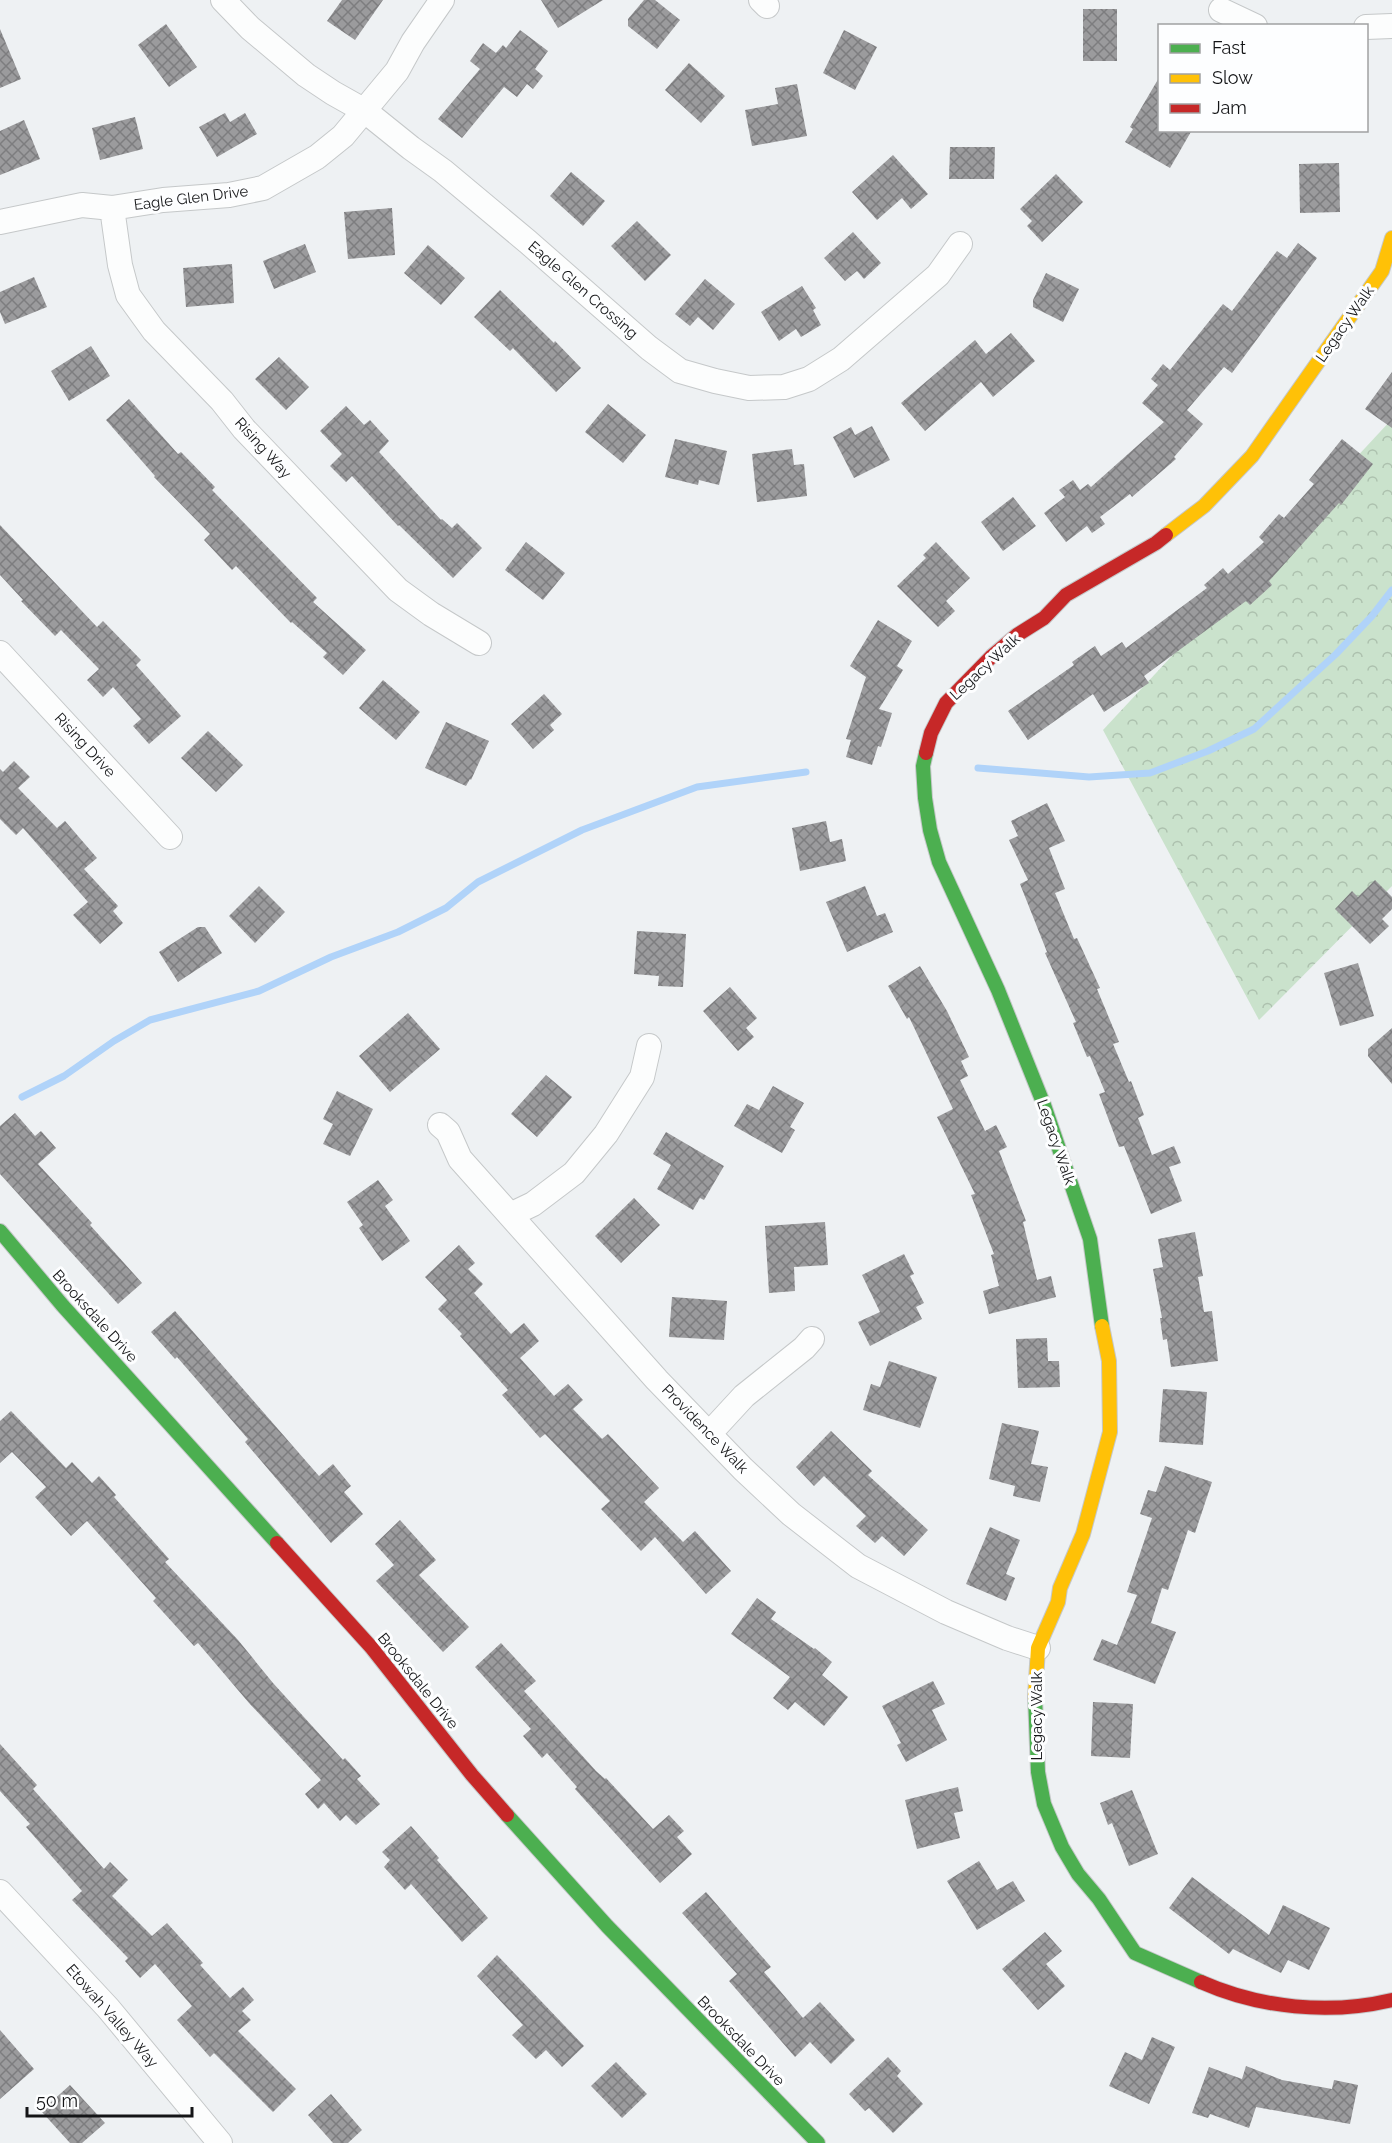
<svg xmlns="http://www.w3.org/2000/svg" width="1392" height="2143" font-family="Raleway,sans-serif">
  <defs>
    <pattern id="forest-crowns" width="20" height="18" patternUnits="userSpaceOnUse" patternTransform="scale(1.5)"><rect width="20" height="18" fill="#cae2cc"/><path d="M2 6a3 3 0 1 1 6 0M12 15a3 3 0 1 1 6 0" fill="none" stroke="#adc1ae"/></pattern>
    <pattern id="building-cross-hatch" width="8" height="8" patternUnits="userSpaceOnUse" patternTransform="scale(1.5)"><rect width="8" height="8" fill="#9b9b9d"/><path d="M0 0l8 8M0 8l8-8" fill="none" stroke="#7d7d7f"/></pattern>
  </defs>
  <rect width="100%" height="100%" fill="#eef1f3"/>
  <path fill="url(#forest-crowns)" d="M1392,419v467l-133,134 -156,-290z"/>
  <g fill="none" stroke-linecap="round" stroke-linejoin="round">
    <path stroke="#b0d3f9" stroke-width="7" d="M978,768l111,9 61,-4 58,-22 46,-22 82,-75 36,-38 20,-26
      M22,1097l42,-21 50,-35 36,-21 109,-29 72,-34 67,-25 48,-24 32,-26 104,-52 115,-43 109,-15"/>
  </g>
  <path fill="url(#building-cross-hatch)" d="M342,0h41l-28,40 -28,-19z
    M541,0h62l-45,28z
    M644,0h11l25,20 -23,29 -29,-23v-7z
    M1083,9h34v52h-34z
    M166,24l31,43 -28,20 -31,-42z
    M0,29l21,50 -21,9z
    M520,30l28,21 -13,18 8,7 -10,13 -6,-5 -10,13 -13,-10 -42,51 -24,-19 42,-50 -10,-8 13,-18 13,10 7,-8 3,3z
    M844,30l33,17 -22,43 -32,-17z
    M689,63l36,33 -24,27 -36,-33z
    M1160,76v54h32l-22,38 -45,-26 8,-13 -3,-2z
    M797,84l10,52 -55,10 -7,-36 33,-6 -3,-16z
    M225,113l5,9 15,-9 12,21 -40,23 -18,-30z
    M135,117l8,32 -43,11 -8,-32z
    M24,120l16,39 -40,16v-44z
    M950,147h45l-1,32h-45z
    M893,155l35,39 -17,15 -9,-11 -25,22 -25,-28z
    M1339,163l1,49 -40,1 -1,-49z
    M571,172l34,29 -22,25 -33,-30z
    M1056,174l27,28 -41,40 -15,-16 5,-5 -12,-12z
    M392,208l3,47 -47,4 -4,-47z
    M637,221l34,34 -26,26 -34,-35z
    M853,232l28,31 -17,16 -7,-8 -12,10 -21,-23z
    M1298,243l19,15 -85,115 -8,-6 -37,43 16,14 -29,33 2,2 -44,38 -2,-3 -30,23 5,7 -13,9 -5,-7 -21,16 -22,-29 21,-16 -6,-7 14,-10 7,10 8,-6 3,3 73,-65 -22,-19 16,-18 -7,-6 12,-15 7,6 53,-66 9,7 45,-60 10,7z
    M305,244l11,28 -42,17 -11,-28z
    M428,245l37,33 -24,27 -37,-32z
    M232,264l2,39 -48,4 -3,-39z
    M1046,273l33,16 -16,33 -30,-15v-7z
    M34,277l13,30 -42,17 -5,-12v-20z
    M705,279l30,25 -22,26 -15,-13 -8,9 -15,-12z
    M802,286l14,22 -3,2 8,15 -20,12 -5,-8 -17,12 -18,-29z
    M500,290l54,53 1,-2 26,27 -25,24 -43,-44 -3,3 -36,-34z
    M1011,333l24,28 -42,36 -12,-15 -56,49 -24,-28 74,-63 11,14z
    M91,346l19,30 -41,25 -18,-30z
    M279,357l30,30 -23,23 -31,-31z
    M1392,372v56l-27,-19z
    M129,399l49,55 3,-2 34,35 -3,3 105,108 -4,4 53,48 -23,25 -20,-18 4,-4 -35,-31 -1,1 -55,-57 -4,4 -28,-30 6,-6 -56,-57 1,-1 -49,-56z
    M608,404l38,31 -23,28 -38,-31z
    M346,406l18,19 6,-5 19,21 -10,11 62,68 1,-1 10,9 5,-5 25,25 -29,30 -54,-53 -1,1 -46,-50 -6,6 -16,-16 12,-12 -22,-23z
    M872,426l18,34 -36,18 -21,-41 18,-10 4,8z
    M675,439l52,12 -8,34 -20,-5 -1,5 -33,-8z
    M1342,439l31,25 -32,41 -2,-2 -70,78 3,4 -22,20 -4,-4 -102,75 5,7 -45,29 -11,-18 -65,46 -20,-29 66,-46 -2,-3 23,-16 6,10 21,-14 4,6 81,-60 -3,-3 19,-17 5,6 36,-32 -5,-5 20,-23 5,4 30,-34 -5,-4z
    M792,449l2,16 10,-1 3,32 -50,6 -5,-48z
    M1013,497l23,29 -33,25 -22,-29z
    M0,525l97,102 6,-6 38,39 -5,5 45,51 -32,28 -16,-18 8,-7 -28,-32 -10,10 -16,-17 12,-11 -38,-39 -6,6 -34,-35 2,-1 -23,-25z
    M526,542l39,31 -22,27 -38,-30z
    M936,542l34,36 -24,23 9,10 -17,16 -41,-41 29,-28 -3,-3z
    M878,620l34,21 -15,25 6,4 -24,39 13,4 -11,34 -3,-1 -6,19 -26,-8 5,-17 -5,-1 20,-62 -16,-11z
    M383,680l37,32 -24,28 -37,-32z
    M544,694l18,20 -12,11 4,5 -21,19 -22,-25z
    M446,722l43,19 -18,39 -1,-1 -4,7 -41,-18z
    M208,731l35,34 -27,27 -35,-34z
    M14,761l16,16 -12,11 39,40 8,-7 32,37 -13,11 34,37 -5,5 10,12 -23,21 -27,-29 15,-13 -65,-74 -7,7 -16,-16v-50l3,3z
    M1047,803l18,38 -16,7 16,41 -10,4 19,46 3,-1 23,50 -3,1 22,53 -6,2 16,38 2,-1 13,34 -6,3 14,37 22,-9 7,17 -12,4 13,34 -31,13 -27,-68 -5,1 -20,-53 6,-2 -15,-36 -3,1 -14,-34 3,-1 -31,-69 2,-1 -27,-68 8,-4 -19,-40 9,-4 -7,-15z
    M826,821l4,21 12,-3 4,22 -46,10 -8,-43z
    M1375,880l17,17v12l-10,10 7,7 -19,18 -35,-35 17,-18 6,6z
    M259,886l26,26 -30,31 -26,-27z
    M865,886l12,30 8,-3 8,19 -46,20 -21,-50z
    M198,927h7l17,26 -44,29 -19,-30z
    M637,931l49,3 -3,53 -25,-1 1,-10 -25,-2z
    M1358,963l16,53 -34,10 -16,-53z
    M920,966l27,45 22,46 -8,4 7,15 -8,4 25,51 11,-6 11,22 -8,4 27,70 -3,1 14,58 14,-4 5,21 -67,17 -6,-23 16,-5 -8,-31 3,-1 -23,-59 4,-1 -38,-77 16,-8 -44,-92 -2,2 -19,-33z
    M730,987l27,31 -11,10 8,9 -16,14 -35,-40z
    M408,1013l32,36 -50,43 -31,-36z
    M1392,1028v56l-24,-28v-7z
    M546,1075l26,22 -35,40 -26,-23z
    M773,1086l31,17 -14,24 5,3 -13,23 -48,-27 13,-22 12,6z
    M337,1091l36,18 -23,47 -27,-12 10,-20 -10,-5z
    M15,1113l20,23 6,-5 15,17 -18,16 54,59 -2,2 52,58 -24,21 -118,-130v-48z
    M666,1132l58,34 -20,34 -4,-2 -7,12 -36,-21 14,-24 -18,-11z
    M378,1180l15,20 -8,6 25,35 -28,20 -23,-33 4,-3 -16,-23z
    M634,1198l26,27 -39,38 -26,-27z
    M825,1222l3,43 -34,2 1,24 -26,2 -4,-67z
    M1195,1232l8,44 -5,1 6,35 8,-1 6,50 -47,6 -4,-28 -4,1 -3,-22h2l-9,-49 10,-2 -5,-28z
    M459,1245l16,18 -7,6 15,15 -9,9 37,41 13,-11 15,18 -19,17 34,38 14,-12 15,16 -10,9 29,30 6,-5 51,54 -15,14 39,40 12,-11 36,40 -25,23 -51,-57 -14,14 -40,-42 9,-8 -65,-67 -5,4 -38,-43 6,-5 -48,-54 2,-2 -24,-25 9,-9 -22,-23z
    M904,1254l10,20 -4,2 14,27 -8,4 6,12 -52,27 -12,-24 22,-10 -18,-37z
    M672,1297l55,4 -3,39 -55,-3z
    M175,1311l144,165 14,-12 18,22 -7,6 19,22 -32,29 -86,-101 3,-3 -71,-82 -2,2 -24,-27z
    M1047,1338l1,23h11l1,26 -42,1 -2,-49z
    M889,1361l48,16 -17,51 -57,-18 8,-26 9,3z
    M1163,1389l44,3 -4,53 -44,-3z
    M11,1411l55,57 6,-6 20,21 7,-7 17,19 -2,2 55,62 -4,3 73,78 35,43 70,77 2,-2 16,18 -4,3 23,25 -24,21 -10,-10 -6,6 -16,-18 -6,6 -13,-15 16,-14 -72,-77 -51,-60 -4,3 -41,-45 3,-3 -69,-77 -16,15 -36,-39 11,-10 -34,-35 -12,11v-42z
    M1002,1423l37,8 -8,33 17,3 -8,35 -27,-6 2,-10 -26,-7z
    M831,1431l41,40 -4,4 60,55 -24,26 -22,-20 -7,7 -19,-17 10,-10 -42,-40 -10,10 -18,-19z
    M1165,1466l47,16 -17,51 -7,-3 -20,60 -6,-2 -11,35 25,9 -21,52 -62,-24 9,-21 15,6 20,-50 -10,-3 25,-74 -12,-4 8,-24 8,2z
    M400,1520l36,40 -17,15 50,52 -26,25 -67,-71 18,-16 -19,-21z
    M990,1527l30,13 -14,34 9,4 -9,23 -40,-17z
    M757,1598l19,14 -5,7 43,30 1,-1 17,14 -10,13 26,22 -24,29 -29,-24 -7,8 -15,-12 17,-21 -59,-43z
    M501,1643l35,38 -12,10 72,80 9,8 1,-1 47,51 16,-14 15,16 -7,6 15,17 -32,29 -85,-94 2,-2 -30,-34 -5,5 -19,-22 8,-7 -56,-62z
    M933,1681l12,23 -13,6 15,30 -41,22 -9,-17 4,-2 -19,-37z
    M1093,1702l40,2 -3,54 -39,-2z
    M0,1744l37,41 -4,4 71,80 6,-7 18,18 -16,16 40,40 15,-13 36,40 -3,2 30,33 13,-11 11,13 -12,11 9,9 -13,11 58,58 -23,23 -59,-59 -4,4 -33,-37 15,-14 -37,-42 -15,14 -15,-17 3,-3 -56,-58 10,-9 -56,-64 4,-3 -30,-33z
    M958,1787l5,24 -9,2 6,25 -43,11 -12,-49z
    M1132,1790l26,64 -29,12 -17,-43 -4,2 -8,-22z
    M411,1826l28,32 -2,2 51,58 -26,24 -51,-58 -6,6 -21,-23 6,-7 -8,-8z
    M979,1861l18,29 16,-9 12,20 -48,29 -30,-49z
    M1192,1877l77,58 14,-30 47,23 -21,42 -21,-10 -7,13 -48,-24 -4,5 -60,-46z
    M706,1892l65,75 -7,5 39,46 17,-16 35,38 -24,24 -21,-22 -15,15 -66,-76 8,-7 -55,-61z
    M1045,1932l17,19 -16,13 19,22 -27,24 -36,-41z
    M497,1955l87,91 -22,21 -16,-17 -10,9 -24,-24 11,-10 -46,-49z
    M0,2030l34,39 -34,30z
    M1152,2037l23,10 -26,57 -40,-18 16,-34 17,8z
    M888,2057l13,14 -4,5 26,28 -30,29 -24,-25 -4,3 -16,-17z
    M616,2062l31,32 -25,24 -31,-32z
    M1246,2066l36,14 50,9 2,-9 24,5 -8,39 -94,-17 -7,21 -39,-14 -2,4 -16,-5 17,-46 33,12z
    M70,2085l35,38 -23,20h-12l-29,-32z
    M331,2094l31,36 -14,13h-15l-25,-28z"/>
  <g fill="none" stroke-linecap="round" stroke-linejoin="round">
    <g stroke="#c5c8c9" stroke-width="26">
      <path id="street" d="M223,0l27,28 56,47 27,18 32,18 46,37 32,23 85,71 121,106 31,23 35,10 34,7 35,-1 25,-8 32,-20 97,-84 22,-31
        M761,0l6,6
        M1221,10l34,16
        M1366,27l26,-1
        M112,208l8,57 8,30 26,36 68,70 22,28 154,161 33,24 48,29
        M0,222l82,-17 30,3 51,-8 66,-5 34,-7 54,-31 26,-21 54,-65 16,-29 29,-42
        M0,653l170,184
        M440,1125l8,7 12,27 197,221 86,89 48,45 67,52 88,46 61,26 31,10
        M510,1215l23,-11 41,-31 32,-39 36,-57 7,-31
        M709,1434l35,-38 60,-48 8,-9
        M0,1892l108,116 112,135"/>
    </g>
    <g stroke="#c5c8c9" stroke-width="16">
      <path id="fast" d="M926,753l-3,13 2,32 5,32 9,32 59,128 46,115 46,134 12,87
        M0,1231l63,75 214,237
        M1035,1697l3,75 6,32 18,43 16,27 21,25 36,54 66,29
        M507,1815l100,111 211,217"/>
    </g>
    <g stroke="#c5c8c9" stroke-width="16">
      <path id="slow" d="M1166,535l38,-29 48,-50 130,-185 10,-33
        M1035,1697l3,-49 20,-46 2,-14 23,-54 27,-102 -1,-71 -7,-35"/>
    </g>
    <g stroke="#c5c8c9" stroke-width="16">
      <path id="jam" d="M926,753l5,-20 15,-30 46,-47 25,-21 27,-17 22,-23 90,-52 10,-8
        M277,1543l94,104 101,128 35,40
        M1201,1982c59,26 128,33 191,18"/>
    </g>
    <use href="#street" stroke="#fcfdfd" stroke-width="24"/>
    <use href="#fast" stroke="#4caf50" stroke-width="14"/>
    <use href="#slow" stroke="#ffc107" stroke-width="14"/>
    <use href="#jam" stroke="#c62828" stroke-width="14"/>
  </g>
  <g text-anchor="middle" stroke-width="6" stroke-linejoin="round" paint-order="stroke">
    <g font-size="15" fill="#141517" stroke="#fdfeff">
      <text transform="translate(191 198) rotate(-7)" y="5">Eagle Glen Drive</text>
      <text transform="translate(583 290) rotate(41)" y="5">Eagle Glen Crossing</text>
      <text transform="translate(1345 324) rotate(-55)" y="5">Legacy Walk</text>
      <text transform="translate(263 448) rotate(48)" y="5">Rising Way</text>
      <text transform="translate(985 667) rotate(-43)" y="5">Legacy Walk</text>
      <text transform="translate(85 745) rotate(47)" y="5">Rising Drive</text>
      <text transform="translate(1056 1142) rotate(71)" y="5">Legacy Walk</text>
      <text transform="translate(95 1316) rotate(48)" y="5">Brooksdale Drive</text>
      <text transform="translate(705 1429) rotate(46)" y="5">Providence Walk</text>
      <text transform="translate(418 1681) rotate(51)" y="5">Brooksdale Drive</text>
      <text transform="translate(1037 1716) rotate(-90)" y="5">Legacy Walk</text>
      <text transform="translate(112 2016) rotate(49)" y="5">Etowah Valley Way</text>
      <text transform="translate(741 2041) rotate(46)" y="5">Brooksdale Drive</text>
    </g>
  </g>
  <rect x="1158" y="24" width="210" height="108" fill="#fdfeff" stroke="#a0a1a2" stroke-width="1.5"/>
  <rect x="1170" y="44" width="30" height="9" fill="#4caf50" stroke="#a0a1a2" stroke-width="1.5"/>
  <text x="1212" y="54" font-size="18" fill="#141517">Fast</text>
  <rect x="1170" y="74" width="30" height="9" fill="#ffc107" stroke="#a0a1a2" stroke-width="1.5"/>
  <text x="1212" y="84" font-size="18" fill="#141517">Slow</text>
  <rect x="1170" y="104" width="30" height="9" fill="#c62828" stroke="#a0a1a2" stroke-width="1.5"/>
  <text x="1212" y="114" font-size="18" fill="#141517">Jam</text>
  <path d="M27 2107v9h165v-9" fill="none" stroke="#141517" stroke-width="3"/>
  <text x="36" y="2107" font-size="18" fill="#141517" stroke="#fdfeff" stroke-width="4.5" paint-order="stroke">50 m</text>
</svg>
